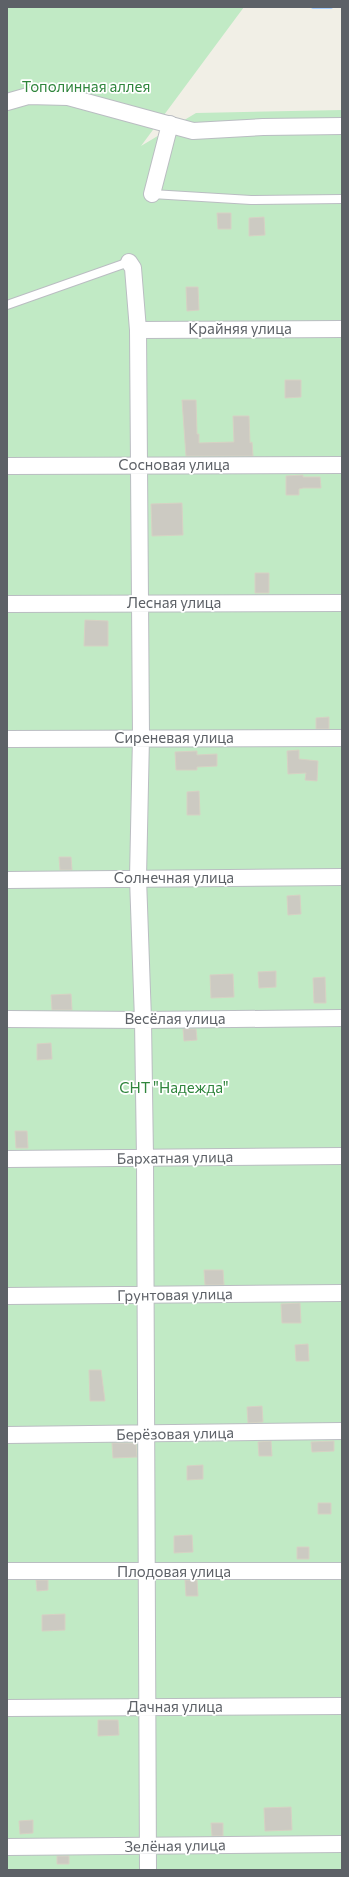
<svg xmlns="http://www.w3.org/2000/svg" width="349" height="1877" font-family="Commissioner,sans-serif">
  <rect width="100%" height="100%" fill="#f1efe6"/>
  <path fill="#c1eac5" d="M7,7h237l-103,139 55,-33 146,-3v1760h-335z"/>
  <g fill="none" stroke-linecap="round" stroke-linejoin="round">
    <path stroke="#a8cfff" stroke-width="4" d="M313,7h18"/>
  </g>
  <path fill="#cccac2" stroke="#d6d2c4" d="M217,213h14v16h-13z
    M264,217l1,18 -16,1v-18z
    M186,287h12l1,23 -12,1z
    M285,380h16v17l-16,1z
    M182,400h14l1,34h2v9l35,-1 -1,-26h16l1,27 2,-1 1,14h-67z
    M303,475v2h17l1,11h-18l-4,1v6h-13v-19z
    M182,503l1,32 -31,1 -1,-32z
    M255,573h14v20h-14z
    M85,620l23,1v25h-24z
    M329,717v12h-13v-11z
    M299,750v9l19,2 -1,20 -12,-1 1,-7 -18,1 -1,-23z
    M197,751v4l20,-1v12l-20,1v3h-21l-1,-18z
    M199,791l1,24h-13v-23z
    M59,857h12l1,13h-12z
    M300,895l1,19 -13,1 -1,-19z
    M276,971v16l-17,1 -1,-16z
    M233,974l1,23 -23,1 -1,-23z
    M325,977l1,26h-12l-1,-25z
    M71,994l1,16h-20l-1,-15z
    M183,1029h13l1,11 -13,1z
    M51,1043l1,16 -15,1v-16z
    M15,1131h12l1,17h-12z
    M204,1270h19l1,15h-19z
    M300,1303l1,20h-19l-1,-19z
    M308,1344l1,17h-13l-1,-16z
    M89,1370h12l4,31h-15z
    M262,1406l1,16 -15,1 -1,-16z
    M271,1441l1,15h-13l-1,-14z
    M334,1441v10l-22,1 -1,-10z
    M112,1443h24l1,14 -24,1z
    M203,1465v14l-16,1v-14z
    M318,1503h13v11h-13z
    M192,1535l1,17 -19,1v-17z
    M297,1547h12v12h-12z
    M36,1580h12v10l-11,1z
    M185,1580h12l1,16h-12z
    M65,1614v16l-23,1v-16z
    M98,1720h20l1,15 -21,1z
    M291,1807l1,23 -27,1 -1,-23z
    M33,1820v13l-13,1 -1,-13z
    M211,1823h12v13h-11z
    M57,1856h12v8h-12z"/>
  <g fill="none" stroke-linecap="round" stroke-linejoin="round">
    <g stroke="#babdc2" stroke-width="10">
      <path id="service" d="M152,194l99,6 91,-1
        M7,305l122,-43"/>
    </g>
    <g stroke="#babdc2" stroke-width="18">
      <path id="minor" d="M7,102l21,-6 40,1 125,34 70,-4 79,-1
        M152,194l18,-70
        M129,262l4,6 5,62 3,407 -3,141 5,142 2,138 3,712
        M138,330l204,-1
        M7,466l335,-1
        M7,604l335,-1
        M7,739l335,-1
        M7,880l335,-3
        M7,1019l136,1 199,-2
        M7,1159l335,-3
        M7,1296l335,-3
        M7,1435l335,-4
        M7,1571h335
        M7,1708l335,-2
        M7,1847l335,-3"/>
    </g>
    <use href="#service" stroke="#fff" stroke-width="8"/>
    <use href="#minor" stroke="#fff" stroke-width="16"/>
  </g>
  <g text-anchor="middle" stroke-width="3.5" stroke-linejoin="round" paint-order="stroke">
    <g font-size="15" fill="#2f853c" stroke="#fff">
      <text x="86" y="92">Тополинная аллея</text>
      <text x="174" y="1093">СНТ "Надежда"</text>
    </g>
    <g font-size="15" fill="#5d6167" stroke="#fff">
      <text x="240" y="334">Крайняя улица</text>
      <text x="174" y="470">Сосновая улица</text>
      <text x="174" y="608">Лесная улица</text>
      <text x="174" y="743">Сиреневая улица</text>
      <text x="174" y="883">Солнечная улица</text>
      <text x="175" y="1024">Весёлая улица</text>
      <text transform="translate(175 1158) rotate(-1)" y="5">Бархатная улица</text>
      <text transform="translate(175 1295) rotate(-1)" y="5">Грунтовая улица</text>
      <text transform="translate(175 1434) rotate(-1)" y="5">Берёзовая улица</text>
      <text x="174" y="1577">Плодовая улица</text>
      <text x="175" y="1712">Дачная улица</text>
      <text transform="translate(175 1846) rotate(-1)" y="5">Зелёная улица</text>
    </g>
  </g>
  <rect width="349" height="1877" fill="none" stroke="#5d6167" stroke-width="16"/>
</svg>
